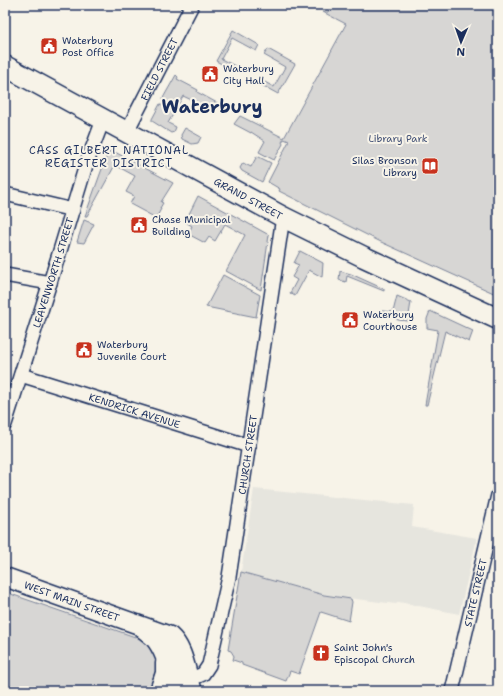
<svg xmlns="http://www.w3.org/2000/svg" width="503" height="696" font-family="'Shantell Sans',sans-serif">
  <rect width="100%" height="100%" fill="#f7f3e8"/>
  <filter id="ink" filterUnits="userSpaceOnUse"><feTurbulence type="fractalNoise" baseFrequency=".025" numOctaves="2"/><feDisplacementMap in="SourceGraphic" scale="8" xChannelSelector="R" yChannelSelector="G"/><feConvolveMatrix kernelMatrix="1 2 1 2 8 2 1 2 1" color-interpolation-filters="sRGB"/></filter>
  <g filter="url(#ink)">
    <path fill="#e6e5de" d="M254,489l160,16 -2,22 65,11 -18,76 -60,-12 -3,2 -72,-9 -83,-23z"/>
    <path fill="#d7d6d4" stroke="#798299" d="M332,5h166v290l-117,-53 -102,-51 1,-2 -12,-7 21,-41 -5,-2 -2,3 1,2 -9,16 -15,-8 6,-11 -14,-9v1l-17,-9 6,-8 44,22 62,-114 -23,-12h5z
      M233,30l26,15 -3,6 -24,-13 -11,21 16,8 -2,4 -19,-10z
      M268,49l27,15 -17,30 -20,-11 1,-4 15,8 11,-20 -21,-12z
      M176,75l2,2 -1,2 21,11 -1,2 22,12 -5,9 -15,-8 -1,-2 -15,-7 -6,11 -14,-7v-2z
      M160,104l15,7 -7,12 8,4 -2,5 -3,1 -19,-12v-2z
      M185,128l16,9 -3,6 -6,1 -10,-5 -1,-4z
      M111,150l62,33 -12,19 2,1 -3,5 1,1 -5,9 -26,-14 4,-8 -8,-4 9,-16 -20,-11 -28,51h-2l22,-61z
      M257,156l14,7 -9,19 -20,-11 -2,-3 3,-5 8,4z
      M198,196l71,39 -8,55 -35,-19 19,-36 -20,-11 -10,17 -6,-4 -4,6 -17,-9 4,-8 -8,-5 4,-5z
      M84,220l10,4 -10,19 -7,-1z
      M300,251l23,12 -1,14 -13,-7 -14,26 -5,-3 7,-13 -5,-3 7,-12 -5,-2z
      M340,271l11,3 33,15v2l-37,-15 -1,6 -7,-2z
      M223,275l37,20 -4,22 -50,-10z
      M397,296l14,6 -3,19 -10,-1 -16,-9 11,1z
      M430,311l43,20 -4,11 -24,-11 -18,74h-2l13,-75 -11,-2v-9z
      M241,572l83,23 27,4 1,3 -3,19 -28,-9 -22,62 -9,-3 -4,10 -44,-16v-2l-9,-3 1,-4 -3,-5 -3,-1z
      M5,592l139,48 12,12 1,14 -8,25h-144z"/>
    <g fill="none" stroke-linecap="round" stroke-linejoin="round">
      <g stroke="#1b2f5e" stroke-width="16">
        <g id="street">
          <path id="s1" d="M126,133l66,-128"/>
          <path d="M5,194l68,16"/>
          <path d="M5,275l45,8"/>
          <path id="s2" d="M21,375l228,71"/>
          <path id="s3" d="M5,424l54,-170 27,-89 17,-45"/>
          <path id="s4" d="M189,680l14,-6 6,-9 20,-88 54,-360"/>
          <path id="s5" d="M452,691l46,-196"/>
        </g>
      </g>
      <g stroke="#1b2f5e" stroke-width="21">
        <g id="secondary">
          <path id="s6" d="M5,577l165,59c15,13 16,38 23,55"/>
          <path d="M142,628c4,3 9,7 12,10 12,14 16,36 22,53"/>
          <path d="M159,691l6,-18v-10"/>
        </g>
      </g>
      <g stroke="#1b2f5e" stroke-width="23">
        <g id="primary">
          <path id="s7" d="M5,66l278,151 81,40 134,62"/>
        </g>
      </g>
      <use href="#street" stroke="#f7f3e8" stroke-width="13"/>
      <use href="#secondary" stroke="#f7f3e8" stroke-width="18"/>
      <use href="#primary" stroke="#f7f3e8" stroke-width="20"/>
    </g>
  </g>
  <defs>
    <g id="civic-square" transform="scale(0.9)"><rect x="-9" y="-9" width="18" height="18" rx="4" fill="#c8321e" stroke="#f7f3e8"/><path d="M-.6-6.5H3V-4.5H.6V-3L4-1V1h2V6H-6V1h2V-1L-.6-3ZM-1.2 2.5V6h2.4V2.5Z" fill="#fff"/></g>
    <g id="library-square" transform="scale(0.9)"><rect x="-9" y="-9" width="18" height="18" rx="4" fill="#c8321e" stroke="#f7f3e8"/><path d="M-6-4Q-3-5.5-.7-3.5V5Q-3 3-6 4ZM6-4Q3-5.5 .7-3.5V5Q3 3 6 4Z" fill="#fff"/></g>
    <g id="church-square" transform="scale(0.9)"><rect x="-9" y="-9" width="18" height="18" rx="4" fill="#c8321e" stroke="#f7f3e8"/><path d="M-1.2-6h2.4v3.5h3.3v2.4h-3.3V6h-2.4V-.1h-3.3v-2.4h3.3Z" fill="#fff"/></g>
  </defs>
  <g fill-rule="evenodd">
    <use href="#civic-square" x="49" y="46"/>
    <use href="#civic-square" x="210" y="74"/>
    <use href="#library-square" x="430" y="166"/>
    <use href="#civic-square" x="139" y="225"/>
    <use href="#civic-square" x="350" y="320"/>
    <use href="#civic-square" x="84" y="350"/>
    <use href="#church-square" x="321" y="653"/>
  </g>
  <g text-anchor="middle" stroke-width="4" stroke-linejoin="round" paint-order="stroke">
    <g font-size="10" fill="#1b2f5e" stroke="#f7f3e8" text-anchor="start">
      <text x="62" y="44">Waterbury<tspan x="62" dy="12">Post Office</tspan></text>
      <text x="223" y="72">Waterbury<tspan x="223" dy="12">City Hall</tspan></text>
      <text x="417" y="164" text-anchor="end">Silas Bronson<tspan x="417" dy="12">Library</tspan></text>
      <text x="152" y="223">Chase Municipal<tspan x="152" dy="12">Building</tspan></text>
      <text x="363" y="318">Waterbury<tspan x="363" dy="12">Courthouse</tspan></text>
      <text x="97" y="348">Waterbury<tspan x="97" dy="12">Juvenile Court</tspan></text>
      <text x="334" y="651">Saint John's<tspan x="334" dy="12">Episcopal Church</tspan></text>
    </g>
    <g font-size="10" fill="#1b2f5e" stroke="#f7f3e8">
      <text dy="4" stroke="none"><textPath href="#s1" startOffset="72">FIELD STREET</textPath></text>
      <text dy="4" stroke="none"><textPath href="#s7" startOffset="277">GRAND STREET</textPath></text>
      <text dy="4" stroke="none"><textPath href="#s3" startOffset="159">LEAVENWORTH STREET</textPath></text>
      <text dy="4" stroke="none"><textPath href="#s2" startOffset="119">KENDRICK AVENUE</textPath></text>
      <text dy="4" stroke="none"><textPath href="#s4" startOffset="240">CHURCH STREET</textPath></text>
      <text dy="4" stroke="none"><textPath href="#s5" startOffset="101">STATE STREET</textPath></text>
      <text dy="4" stroke="none"><textPath href="#s6" startOffset="71">WEST MAIN STREET</textPath></text>
    </g>
    <g font-size="10" fill="#415076" stroke="#f7f3e8">
      <text x="398" y="142">Library Park</text>
    </g>
    <g font-size="11" letter-spacing="1" fill="#1b2f5e" stroke="#f7f3e8">
      <text x="109" y="154">CASS GILBERT NATIONAL<tspan x="109" dy="13">REGISTER DISTRICT</tspan></text>
    </g>
    <g font-size="18" font-weight="bold" fill="#1b2f5e" stroke="#f7f3e8">
      <text x="212" y="113">Waterbury</text>
    </g>
  </g>
  <rect width="503" height="696" fill="none" stroke="#f7f3e8" stroke-width="20"/>
  <rect x="10" y="10" width="483" height="676" fill="none" stroke="#1b2f5e" stroke-width="1.5" filter="url(#ink)"/>
  <g transform="translate(461 42) rotate(182)" stroke="#f7f3e8" stroke-width="3" paint-order="stroke">
  <path d="M0-3L7 15L0 10L-7 15Z" fill="#1b2f5e"/>
  <text y="-6" font-size="11" font-weight="bold" text-anchor="middle" fill="#1b2f5e">N</text>
  </g>
</svg>
